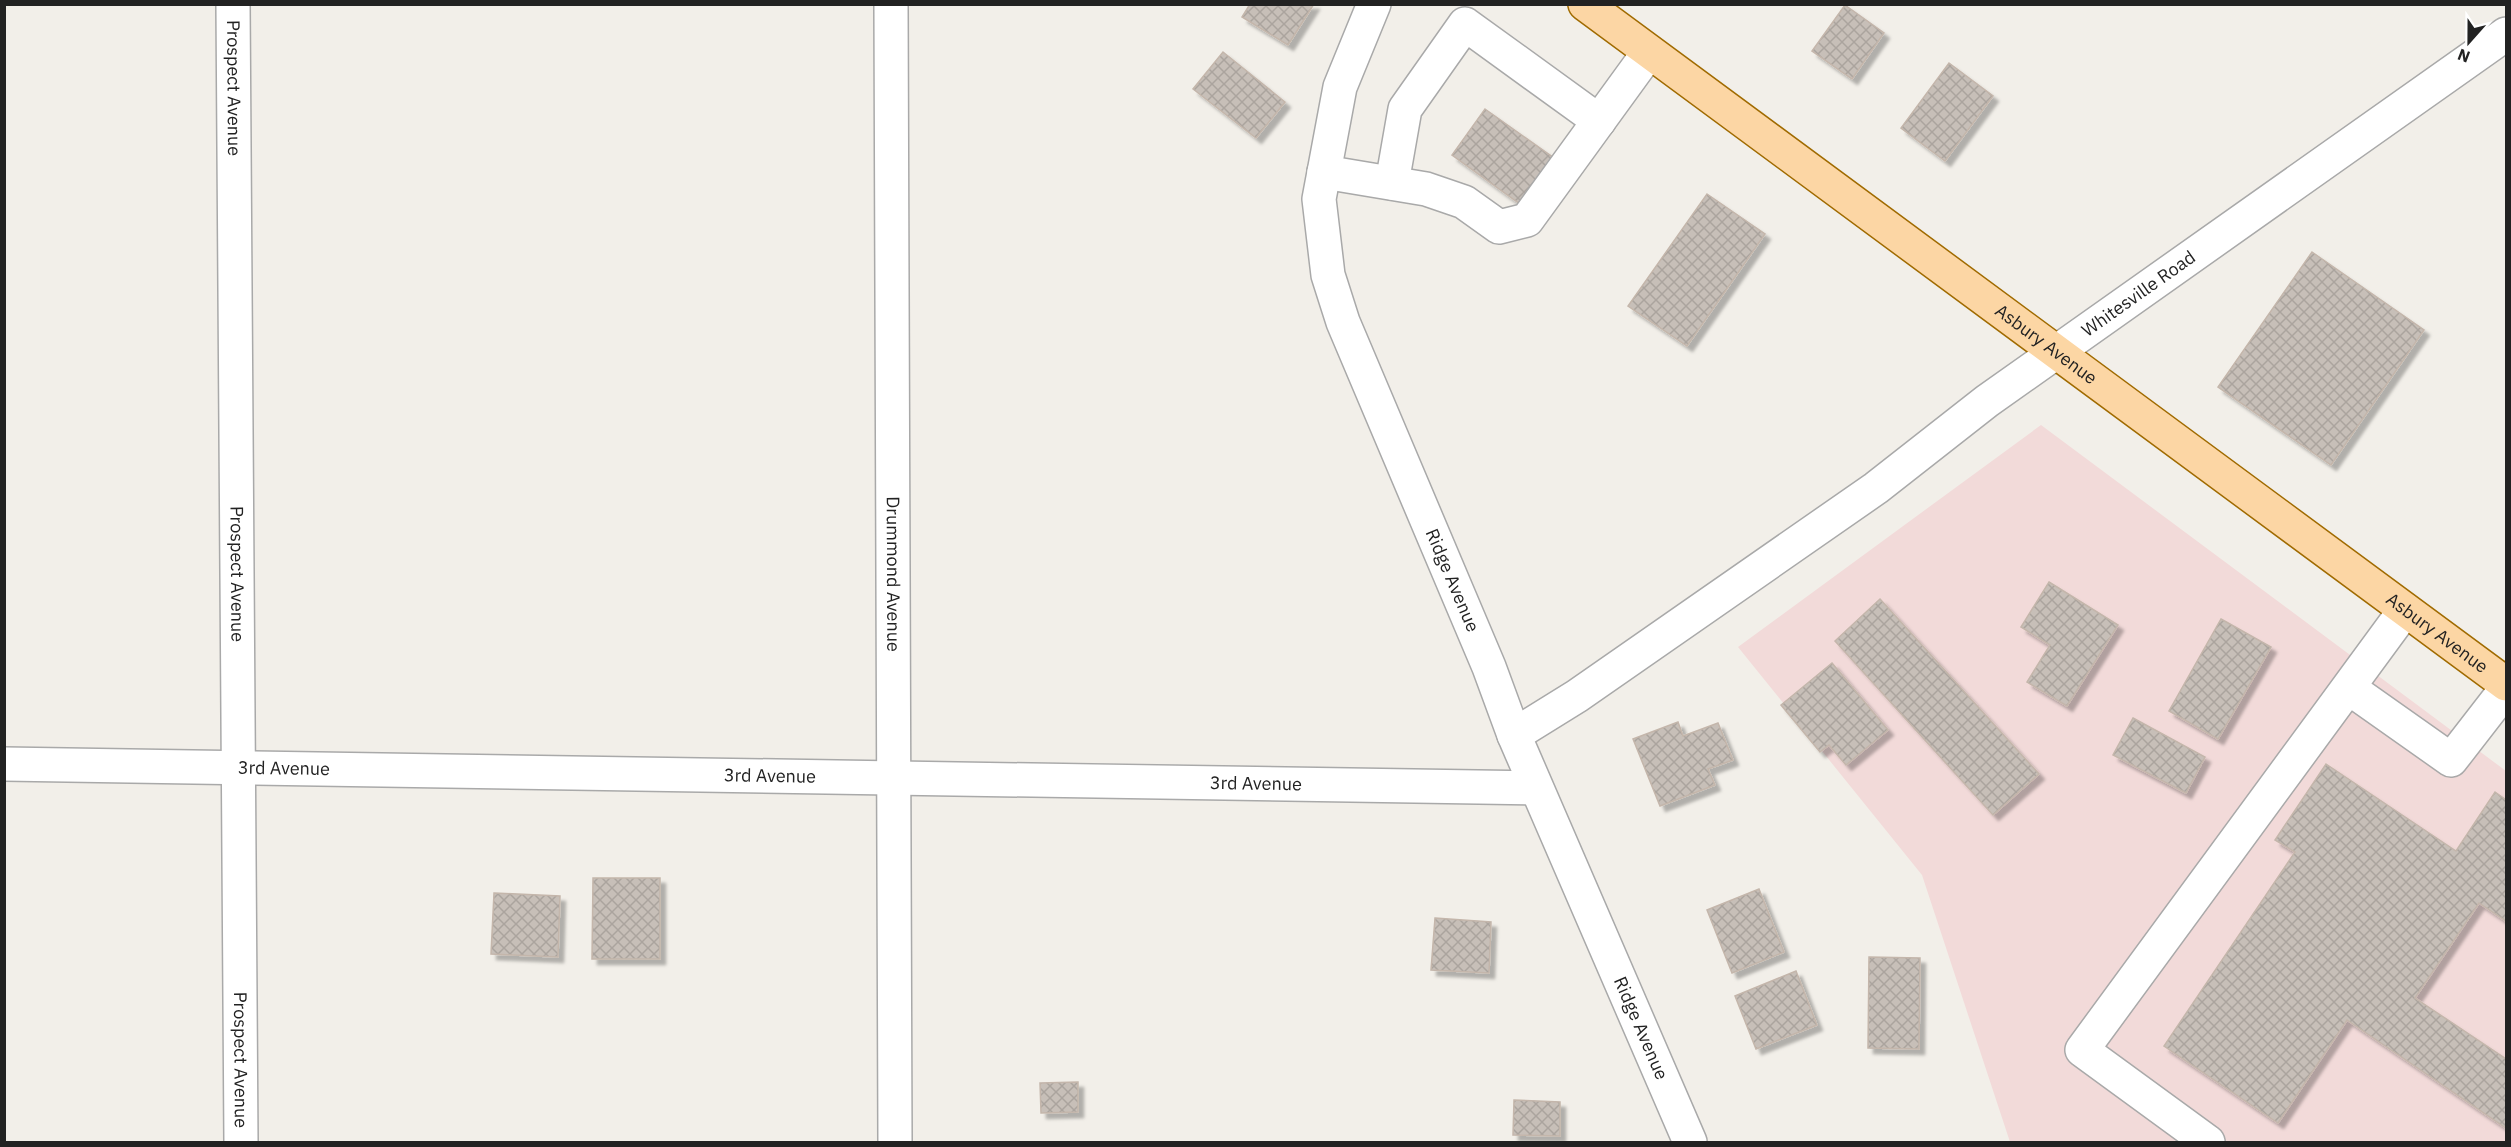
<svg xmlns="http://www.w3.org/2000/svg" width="2511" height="1147" font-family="'IBM Plex Sans',sans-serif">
  <defs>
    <pattern id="building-cross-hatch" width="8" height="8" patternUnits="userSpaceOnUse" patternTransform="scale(1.5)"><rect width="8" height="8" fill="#c7bfb8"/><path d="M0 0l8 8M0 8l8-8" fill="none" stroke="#aba49e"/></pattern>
    <filter id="shadow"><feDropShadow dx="5.5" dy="5.5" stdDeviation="1.5" flood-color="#0004"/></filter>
  </defs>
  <rect width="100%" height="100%" fill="#f2efe9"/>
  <path fill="#f2dad9" d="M2041,425l465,346v371h-496l-88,-267 -184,-228z"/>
  <path fill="url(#building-cross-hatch)" stroke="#c4b6ab" stroke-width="1.5" filter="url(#shadow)" d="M1250,4h64l-26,41 -46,-28z
    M1845,5l39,28 -32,46 -40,-28z
    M1223,52l62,50 -29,36 -63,-49z
    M1949,63l44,33 -48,65 -44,-33z
    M1485,109l69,49 -34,46 -68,-49z
    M1707,194l58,40 -78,112 -59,-40z
    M2312,252l112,78 -93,135 -113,-78z
    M2049,582l69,43 -51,81 -40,-24 23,-37 -29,-18z
    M1880,599l159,175 -46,41 -158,-174z
    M2221,619l50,28 -53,92 -49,-28z
    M1832,663l56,67 -42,35 -17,-20 -9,7 -39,-47z
    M2133,718l72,39 -19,36 -73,-38z
    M1678,722l5,14 35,-13 15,37 -25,9 7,16 -55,21 -27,-67z
    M2326,764l130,87 39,-59 11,8v121l-27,-18 -64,95 91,61v69l-159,-108 -69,103 -114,-77 131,-194 -20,-12z
    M593,878h67v81h-68z
    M1759,889l25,63 -52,21 -25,-63z
    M494,893l66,3 -2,61 -67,-3z
    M1435,918l56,4 -2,51 -58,-3z
    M1869,957l51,1 -1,91 -51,-1z
    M1796,971l21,54 -61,24 -21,-53z
    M1078,1082v30l-37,1 -1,-30z
    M1514,1100l46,2v34l-47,-1z"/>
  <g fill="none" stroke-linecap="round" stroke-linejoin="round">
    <g stroke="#a9a9a9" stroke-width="36">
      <g id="minor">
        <path id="s1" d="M233,4l8,1138"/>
        <path id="s2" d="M891,4l4,1138"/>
        <path id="s3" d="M1374,4l-34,83 -21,112 9,76 15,47 146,345 25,68 176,407"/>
        <path d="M1324,172l102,17 38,13 35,25 28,-7 122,-168"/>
        <path d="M1392,183l13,-74 60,-85 134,97"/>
        <path d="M2349,688l102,72 55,-71"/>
        <path id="s4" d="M1514,735l63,-39 299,-208 111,-87 519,-367"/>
        <path id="s5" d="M4,764l1532,24"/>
        <path d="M2208,1142l-126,-92 323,-440"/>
      </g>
    </g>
    <g stroke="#a06b00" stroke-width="36">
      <g id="major">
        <path id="s6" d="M1585,4l921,680"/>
      </g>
    </g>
    <use href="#minor" stroke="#fff" stroke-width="33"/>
    <use href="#major" stroke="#fcd6a4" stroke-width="33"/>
  </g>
  <g text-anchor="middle" stroke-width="4.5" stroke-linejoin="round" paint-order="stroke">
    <g font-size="18" fill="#222" stroke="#fff">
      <text dy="6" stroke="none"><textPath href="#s1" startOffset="84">Prospect Avenue</textPath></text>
      <text dy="6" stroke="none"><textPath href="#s4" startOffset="765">Whitesville Road</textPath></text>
      <text dy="6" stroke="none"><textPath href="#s6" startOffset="573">Asbury Avenue</textPath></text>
      <text dy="6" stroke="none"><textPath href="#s1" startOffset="570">Prospect Avenue</textPath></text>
      <text dy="6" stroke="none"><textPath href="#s2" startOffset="570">Drummond Avenue</textPath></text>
      <text dy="6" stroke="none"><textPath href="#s3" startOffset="610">Ridge Avenue</textPath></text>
      <text dy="6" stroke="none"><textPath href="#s6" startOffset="1059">Asbury Avenue</textPath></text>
      <text dy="6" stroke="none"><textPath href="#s5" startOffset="280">3rd Avenue</textPath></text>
      <text dy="6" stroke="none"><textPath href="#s5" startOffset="766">3rd Avenue</textPath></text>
      <text dy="6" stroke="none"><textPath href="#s5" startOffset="1252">3rd Avenue</textPath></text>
      <text dy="6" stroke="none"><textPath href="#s3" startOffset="1096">Ridge Avenue</textPath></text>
      <text dy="6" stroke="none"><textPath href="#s1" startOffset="1056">Prospect Avenue</textPath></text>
    </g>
  </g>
  <rect width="2511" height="1147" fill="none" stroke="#222222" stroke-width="12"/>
  <g transform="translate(2469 42) rotate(201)" stroke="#ffffff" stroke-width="4.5" paint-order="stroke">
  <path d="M0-4.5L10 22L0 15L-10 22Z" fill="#222222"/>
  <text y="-9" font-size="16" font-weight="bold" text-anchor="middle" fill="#222222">N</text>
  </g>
</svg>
